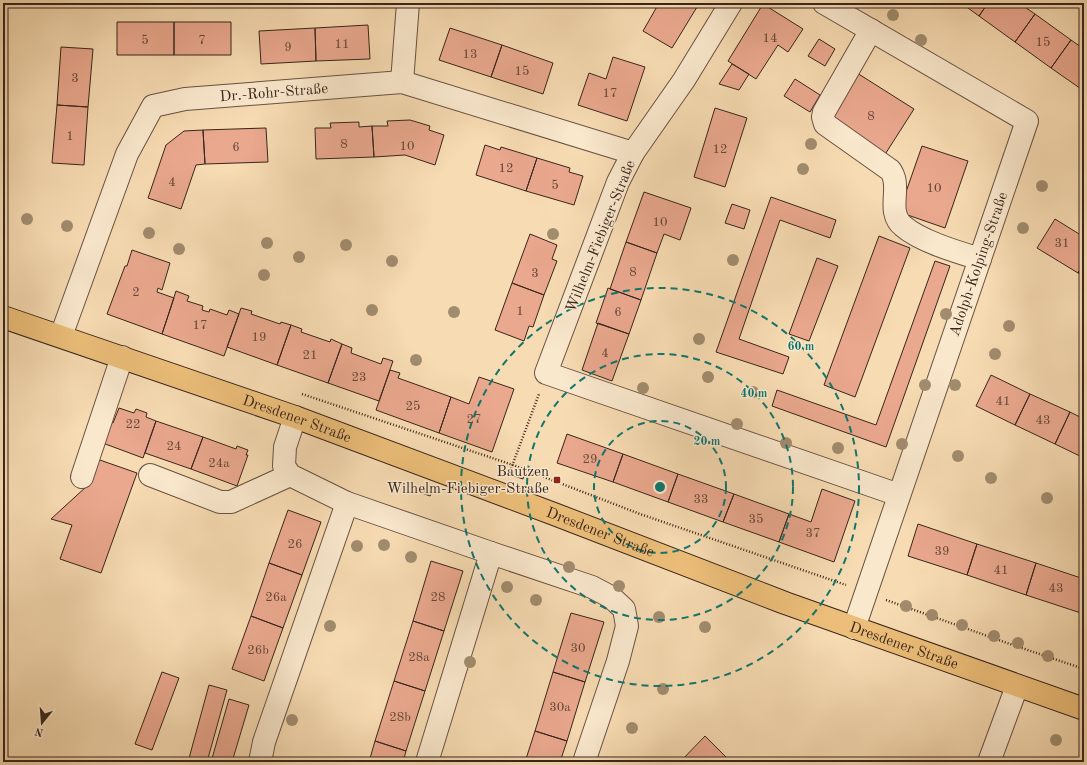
<svg xmlns="http://www.w3.org/2000/svg" width="1087" height="765" font-family="'Old Standard TT',serif">
  <rect width="100%" height="100%" fill="#f7dbb2"/>
  <filter id="stains"><feTurbulence type="fractalNoise" baseFrequency=".005" numOctaves="4"/><feColorMatrix values="0 0 0 0 .2 0 0 0 0 .09 0 0 0 0 .02 0 0 0 .5 -.17"/></filter>
  <radialGradient id="worn" r=".72"><stop offset=".6" stop-color="#630" stop-opacity="0"/><stop offset="1" stop-color="#630" stop-opacity=".3"/></radialGradient>
  <path fill="#eaa88e" stroke="#38251c" d="M659,3h32l6,4 -25,41 -29,-17z
    M691,3h8l-2,4z
    M961,3h27l-9,13z
    M988,3h31l16,11 -20,28 -36,-26z
    M763,4l40,25 -15,23 -10,-7 -22,34 -28,-18z
    M1035,14l36,26 -20,28 -36,-26z
    M117,22h57v33h-57z
    M174,22h57v33h-57z
    M368,25l2,34 -54,2 -1,-33z
    M315,28l1,33 -55,3 -2,-33z
    M450,28l52,17 -11,32 -52,-17z
    M819,39l16,10 -10,17 -17,-10z
    M1071,40l13,9v42l-33,-23z
    M502,45l51,18 -10,31 -52,-17z
    M61,47l32,2 -5,58 -31,-2z
    M613,57l32,10 -18,54 -49,-16 11,-32 17,6z
    M732,64l17,10 -10,16 -20,-6z
    M857,73l57,36 -30,47 -57,-36z
    M795,79l25,16 -10,17 -26,-16z
    M57,105l31,2 -4,58 -32,-2z
    M715,108l32,10 -22,69 -31,-10z
    M410,120l20,6 -1,4 15,5 -9,30 -30,-10 -31,2 -2,-31h16l-1,-5z
    M359,122v5l13,-1 2,31 -58,2 -1,-31h16l-1,-5z
    M266,128l2,34 -63,2 -2,-34z
    M203,130l2,34 -9,1 -15,44 -33,-11 18,-53 18,-14z
    M485,145l15,5 1,-3 36,11 -11,33 -50,-16z
    M922,146l46,15 -23,67 -46,-16z
    M537,158l33,10 -1,4 14,4 -9,29 -48,-14z
    M644,192l47,16 -11,32 -16,-6 -7,19 -31,-11z
    M771,197l65,23 -6,18 -50,-18 -41,119 50,18 -6,17 -67,-22z
    M732,204l18,6 -6,19 -19,-6z
    M1055,219l29,18v26l-6,10 -41,-25z
    M530,234l27,11 -5,14 5,2 -13,34 -32,-12z
    M879,236l31,12 -55,149 -31,-12z
    M626,242l31,11 -16,47 -31,-11z
    M132,250l38,13 -8,27 -4,-2 -1,4 17,6 -12,36 -55,-20 18,-48h2z
    M817,258l21,8 -29,75 -20,-7z
    M935,261l15,5 -64,181 -114,-41 5,-16 99,35z
    M1084,263v14l-6,-4z
    M512,283l32,12 -11,32 -4,-1 -5,15 -29,-11z
    M608,288l33,12 -12,34 -33,-11z
    M176,291l13,5 -2,5 16,5 -1,4 7,2 1,-3 17,6 2,-5 10,4 -15,42 -62,-22z
    M241,308l11,3 -1,3 29,10 1,-2 10,3 -14,40 -50,-18z
    M598,323l31,11 -17,47 -30,-11z
    M291,325l11,4 -1,3 29,10 1,-3 11,5 -14,39 -51,-18z
    M342,344l10,4 -1,5 30,11 2,-6 10,3 -14,40 -51,-18z
    M390,370l10,3 -2,5 53,19 -12,36 -63,-23z
    M991,375l39,19 -15,31 -39,-19z
    M479,377l35,12 -22,63 -53,-19 12,-36 18,7z
    M1030,394l40,18 -15,32 -40,-19z
    M119,408l15,5 2,-4 11,4 -1,4 10,4 -13,37 -43,-16 7,-21 6,2z
    M1070,412l14,7v39l-29,-14z
    M156,421l47,16 -12,32 -46,-16z
    M567,434l56,20 -10,28 -56,-19z
    M203,437l33,12 1,-3 11,4 -2,5h2l-11,31 -46,-17z
    M623,454l55,20 -10,28 -55,-20z
    M97,459l40,14 -36,100 -41,-14 12,-34 -21,-6 36,-33z
    M513,470l11,5 -1,4 -12,-4z
    M678,474l56,20 -11,28 -55,-20z
    M420,487l12,5 -2,4 -11,-4z
    M822,489l33,12 -21,61 -55,-20 10,-28 22,8z
    M734,494l55,20 -10,28 -56,-20z
    M288,510l33,12 -19,53 -33,-12z
    M918,524l59,20 -10,31 -59,-19z
    M977,544l59,19 -10,32 -59,-20z
    M431,561l32,10 -19,60 -31,-10z
    M269,563l33,12 -19,53 -32,-12z
    M1036,563l48,16v35l-58,-19z
    M571,613l33,9 -19,60 -32,-10z
    M251,616l32,12 -19,53 -32,-12z
    M413,621l31,10 -19,60 -31,-10z
    M162,672l17,6 -27,72 -17,-6z
    M553,672l32,10 -18,59 -32,-10z
    M394,681l31,10 -19,60 -31,-10z
    M209,685l18,5 -20,72h-19z
    M229,699l20,6 -17,57h-21z
    M535,731l32,10 -7,21h-35z
    M705,736l26,26h-51z
    M375,741l31,10 -3,11h-34z"/>
  <g fill="none" stroke-linecap="round" stroke-linejoin="round">
    <g stroke="#685242" stroke-width="24">
      <g id="minor">
        <path d="M731,3l-47,77 -51,73 -15,29 -72,191 353,122"/>
        <path d="M824,3l203,118 -173,507"/>
        <path d="M871,30l-47,82 -1,5 2,7 65,46c2,2 3,5 4,8 3,10 -1,24 1,34 1,5 4,11 8,14 17,15 54,26 77,33"/>
        <path d="M402,82l6,-79"/>
        <path id="s1" d="M61,336l66,-182 26,-48 32,-7 217,-17 231,71"/>
        <path d="M150,475l70,27h11l59,-27"/>
        <path d="M82,477l40,-120"/>
        <path d="M347,503l144,50 -64,209"/>
        <path d="M491,553l101,34 19,10 13,12 3,17 -9,35 -34,101"/>
        <path d="M260,762l4,-20 83,-239 -57,-28 -6,-9 1,-19 10,-30"/>
        <path d="M989,762l28,-76"/>
      </g>
    </g>
    <g stroke="#38251c" stroke-width="24">
      <g id="major">
        <path id="s2" d="M3,317l292,100 259,97 231,89 299,106"/>
      </g>
    </g>
    <path stroke="#38251c" stroke-width="2.5" stroke-dasharray="1 2" stroke-linecap="butt" d="M302,394l211,71 127,49 206,71
      M509,474l30,-80
      M886,600l124,44 74,25"/>
    <use href="#minor" stroke="#fae8cd" stroke-width="22"/>
    <use href="#major" stroke="#ecbe79" stroke-width="22"/>
  </g>
  <g fill="#a18c6e">
    <circle cx="893" cy="15" r="6"/>
    <circle cx="921" cy="40" r="6"/>
    <circle cx="811" cy="144" r="6"/>
    <circle cx="803" cy="169" r="6"/>
    <circle cx="1042" cy="186" r="6"/>
    <circle cx="27" cy="219" r="6"/>
    <circle cx="67" cy="226" r="6"/>
    <circle cx="1023" cy="228" r="6"/>
    <circle cx="149" cy="233" r="6"/>
    <circle cx="553" cy="234" r="6"/>
    <circle cx="267" cy="243" r="6"/>
    <circle cx="346" cy="245" r="6"/>
    <circle cx="179" cy="249" r="6"/>
    <circle cx="299" cy="257" r="6"/>
    <circle cx="733" cy="260" r="6"/>
    <circle cx="392" cy="261" r="6"/>
    <circle cx="264" cy="275" r="6"/>
    <circle cx="372" cy="310" r="6"/>
    <circle cx="454" cy="312" r="6"/>
    <circle cx="946" cy="314" r="6"/>
    <circle cx="1009" cy="326" r="6"/>
    <circle cx="699" cy="339" r="6"/>
    <circle cx="995" cy="354" r="6"/>
    <circle cx="416" cy="360" r="6"/>
    <circle cx="708" cy="377" r="6"/>
    <circle cx="925" cy="385" r="6"/>
    <circle cx="955" cy="385" r="6"/>
    <circle cx="643" cy="388" r="6"/>
    <circle cx="753" cy="392" r="6"/>
    <circle cx="737" cy="424" r="6"/>
    <circle cx="786" cy="443" r="6"/>
    <circle cx="902" cy="444" r="6"/>
    <circle cx="838" cy="448" r="6"/>
    <circle cx="958" cy="456" r="6"/>
    <circle cx="991" cy="478" r="6"/>
    <circle cx="1047" cy="498" r="6"/>
    <circle cx="384" cy="545" r="6"/>
    <circle cx="357" cy="546" r="6"/>
    <circle cx="411" cy="557" r="6"/>
    <circle cx="569" cy="567" r="6"/>
    <circle cx="619" cy="586" r="6"/>
    <circle cx="507" cy="587" r="6"/>
    <circle cx="536" cy="600" r="6"/>
    <circle cx="906" cy="606" r="6"/>
    <circle cx="932" cy="615" r="6"/>
    <circle cx="659" cy="617" r="6"/>
    <circle cx="962" cy="625" r="6"/>
    <circle cx="330" cy="626" r="6"/>
    <circle cx="705" cy="627" r="6"/>
    <circle cx="994" cy="636" r="6"/>
    <circle cx="1018" cy="643" r="6"/>
    <circle cx="1048" cy="656" r="6"/>
    <circle cx="470" cy="662" r="6"/>
    <circle cx="663" cy="689" r="6"/>
    <circle cx="292" cy="720" r="6"/>
    <circle cx="632" cy="728" r="6"/>
    <circle cx="1056" cy="740" r="6"/>
  </g>
  <g fill="none" stroke="#0f766e" stroke-width="2" stroke-dasharray="7 5">
    <circle cx="660" cy="487" r="66"/>
    <circle cx="660" cy="487" r="133"/>
    <circle cx="660" cy="487" r="199"/>
  </g>
  <rect fill="#8f2418" stroke="#fae8cd" stroke-width="1.5" x="553" y="476" width="8" height="8" rx="2"/>
  <g text-anchor="middle" stroke-width="3" stroke-linejoin="round" paint-order="stroke">
    <g font-size="13" fill="#644638">
      <text x="770" y="42">14</text>
      <text x="145" y="44">5</text>
      <text x="202" y="44">7</text>
      <text x="1043" y="46">15</text>
      <text x="342" y="48">11</text>
      <text x="288" y="51">9</text>
      <text x="470" y="58">13</text>
      <text x="522" y="75">15</text>
      <text x="75" y="82">3</text>
      <text x="610" y="97">17</text>
      <text x="871" y="120">8</text>
      <text x="70" y="140">1</text>
      <text x="344" y="148">8</text>
      <text x="407" y="150">10</text>
      <text x="236" y="151">6</text>
      <text x="720" y="153">12</text>
      <text x="506" y="172">12</text>
      <text x="172" y="186">4</text>
      <text x="555" y="189">5</text>
      <text x="934" y="192">10</text>
      <text x="660" y="226">10</text>
      <text x="1062" y="247">31</text>
      <text x="633" y="276">8</text>
      <text x="535" y="277">3</text>
      <text x="136" y="296">2</text>
      <text x="520" y="315">1</text>
      <text x="618" y="316">6</text>
      <text x="200" y="329">17</text>
      <text x="259" y="341">19</text>
      <text x="605" y="357">4</text>
      <text x="310" y="359">21</text>
      <text x="359" y="381">23</text>
      <text x="1003" y="405">41</text>
      <text x="413" y="410">25</text>
      <text x="474" y="423">27</text>
      <text x="1043" y="424">43</text>
      <text x="133" y="428">22</text>
      <text x="174" y="450">24</text>
      <text x="590" y="463">29</text>
      <text x="219" y="467">24a</text>
      <text x="701" y="503">33</text>
      <text x="756" y="523">35</text>
      <text x="813" y="537">37</text>
      <text x="295" y="548">26</text>
      <text x="942" y="555">39</text>
      <text x="1001" y="574">41</text>
      <text x="1056" y="592">43</text>
      <text x="276" y="601">26a</text>
      <text x="438" y="601">28</text>
      <text x="578" y="652">30</text>
      <text x="258" y="654">26b</text>
      <text x="419" y="661">28a</text>
      <text x="560" y="711">30a</text>
      <text x="400" y="721">28b</text>
    </g>
    <g font-size="15" fill="#38251c" stroke="#fae8cd">
      <text dy="5" stroke="none"><textPath href="#s1" startOffset="370">Dr.-Rohr-Straße</textPath></text>
      <text transform="translate(600 236) rotate(-68)" y="5">Wilhelm-Fiebiger-Straße</text>
      <text transform="translate(978 264) rotate(-71)" y="5">Adolph-Kolping-Straße</text>
      <text dy="5" stroke="none"><textPath href="#s2" startOffset="311">Dresdener Straße</textPath></text>
      <text dy="5" stroke="none"><textPath href="#s2" startOffset="635">Dresdener Straße</textPath></text>
      <text dy="5" stroke="none"><textPath href="#s2" startOffset="959">Dresdener Straße</textPath></text>
    </g>
    <g font-size="15" fill="#38251c" stroke="#fae8cd" text-anchor="end">
      <text x="549" y="476">Bautzen<tspan x="549" dy="17">Wilhelm-Fiebiger-Straße</tspan></text>
    </g>
  </g>
  <circle cx="660" cy="487" r="6" fill="#0f766e" stroke="#fae8cd" stroke-width="2"/>
  <g font-size="12" text-anchor="middle" font-weight="bold" fill="#0f766e" stroke="#fae8cd" stroke-width="3" stroke-linejoin="round" paint-order="stroke">
    <text x="801" y="350">60 m</text>
    <text x="754" y="397">40 m</text>
    <text x="707" y="445">20 m</text>
  </g>
  <rect width="1087" height="765" fill="none" stroke="#f7dbb2" stroke-width="16"/>
  <rect x="4" y="4" width="1079" height="757" fill="none" stroke="#38251c" stroke-width="2"/>
  <rect x="8" y="8" width="1071" height="749" fill="none" stroke="#38251c"/>
  <g transform="translate(42 723) rotate(197)" stroke="#fae8cd" stroke-width="3" paint-order="stroke">
  <path d="M0-3L7 15L0 10L-7 15Z" fill="#38251c"/>
  <text y="-6" font-size="11" font-weight="bold" text-anchor="middle" fill="#38251c">N</text>
  </g>
  <rect width="100%" height="100%" filter="url(#stains)"/>
  <rect width="100%" height="100%" fill="url(#worn)"/>
</svg>
